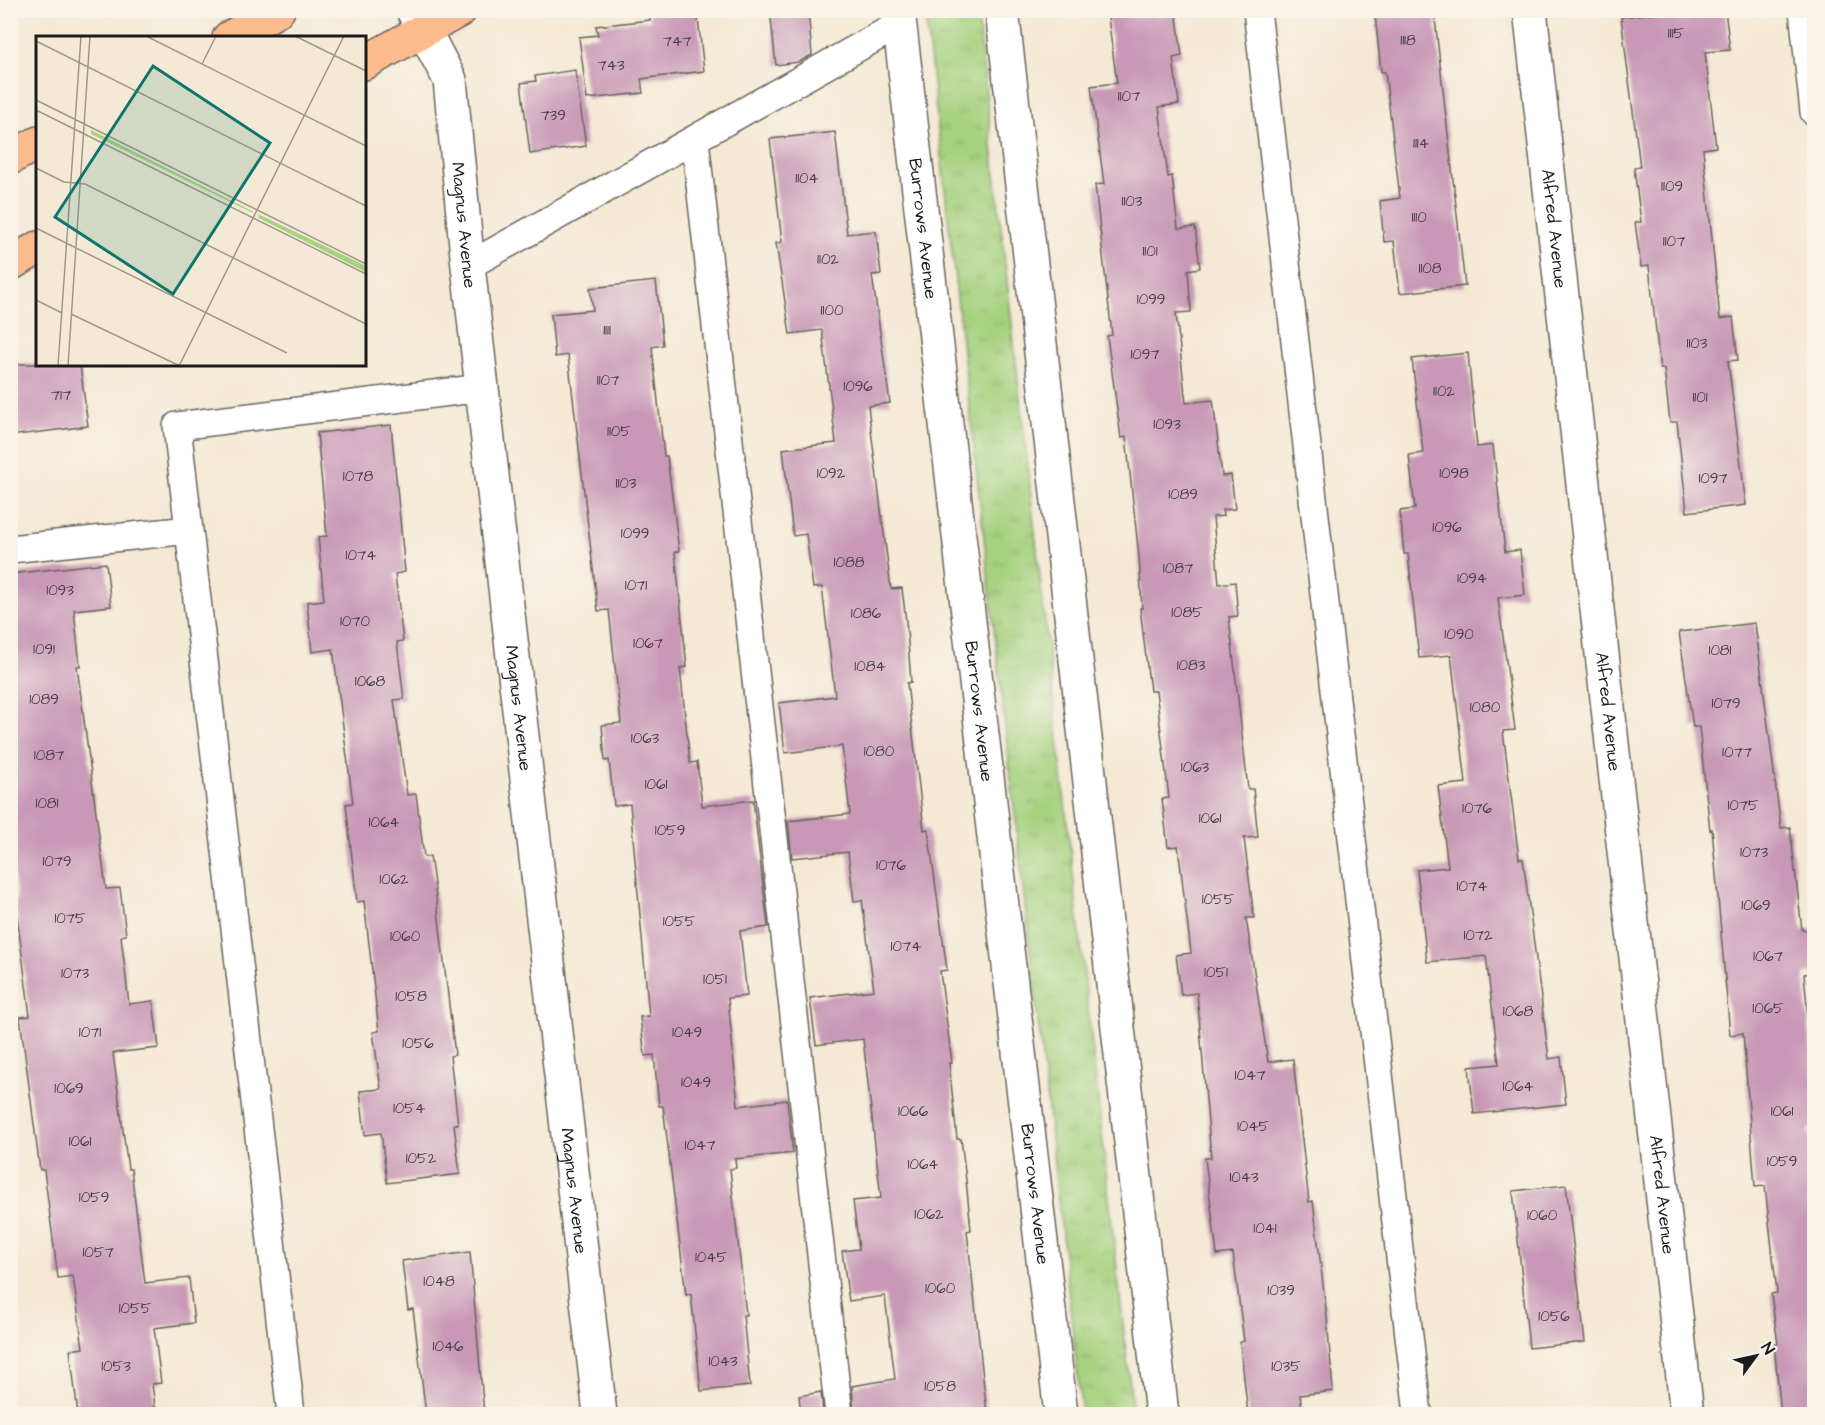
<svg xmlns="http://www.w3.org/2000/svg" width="1825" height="1425" font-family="'Architects Daughter',sans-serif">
  <defs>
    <pattern id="grass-tufts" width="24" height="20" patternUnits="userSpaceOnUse" patternTransform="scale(1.5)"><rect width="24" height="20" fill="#a6d27f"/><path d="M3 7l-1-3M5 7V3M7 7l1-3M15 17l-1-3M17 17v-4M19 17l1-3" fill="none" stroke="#8eb46d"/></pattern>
  </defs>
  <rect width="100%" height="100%" fill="#f7f3e8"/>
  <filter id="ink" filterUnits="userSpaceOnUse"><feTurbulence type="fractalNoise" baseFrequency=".0167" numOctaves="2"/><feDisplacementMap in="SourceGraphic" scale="12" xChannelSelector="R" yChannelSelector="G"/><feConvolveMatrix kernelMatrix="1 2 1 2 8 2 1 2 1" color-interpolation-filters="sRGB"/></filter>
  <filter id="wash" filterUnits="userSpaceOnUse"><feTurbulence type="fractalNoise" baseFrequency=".008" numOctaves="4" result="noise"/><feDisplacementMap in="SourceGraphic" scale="24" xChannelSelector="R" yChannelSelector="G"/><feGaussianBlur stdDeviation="1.35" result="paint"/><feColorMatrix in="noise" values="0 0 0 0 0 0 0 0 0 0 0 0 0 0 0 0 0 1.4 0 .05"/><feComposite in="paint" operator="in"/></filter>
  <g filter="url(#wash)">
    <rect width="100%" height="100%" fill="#f4e9d4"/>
    <path fill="url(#grass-tufts)" stroke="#61774e" stroke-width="1.5" d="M925,11h52l156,1403h-51z"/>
    <g id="blocks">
      <path fill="#c898b6" d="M649,10h48l7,61 -63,8 2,14 -56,6 -8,-62 19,-2 -2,-9 54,-6z
        M770,10h38l4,45 -13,7 -23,3z
        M1107,10h69l6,46 -9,2 6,46 -20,3 9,70 4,-1 6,53 17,-2 5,41 -12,2 3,42 -15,1 10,90 27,-3 9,76 9,-1 4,34 -13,1 1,6 -10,1 6,67 16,-2 3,34 -9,1 19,172h5l5,48 -14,1 10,80h-8l22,144 25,-3 16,143 4,-1 14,117 6,73 -33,4 3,19h-55l-8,-72 4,-1 -11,-88 -16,2 -12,-97h6l-14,-165 -16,2 -5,-40 15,-2 -13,-107 -10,1 -6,-48 7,-1 -13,-107h-6l-10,-83h2l-3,-51 -13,-120 -5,1 -14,-102 5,-1 -17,-150 9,-1 -13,-98 26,-3z
        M1434,10l31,276 -65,7 -6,-52 -10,1 -4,-41 20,-3 -15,-126h-4l-6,-57z
        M1680,10h45l5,40 -25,2 11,95 -13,2 17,170 13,-2 5,43 -10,1 18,144 -59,7 -10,-90h-7l-6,-53h-4l-11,-103 -8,1 -6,-45h6l-7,-54 6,-1 -19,-150z
        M575,70l11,76 -56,8 -9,-71 15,-2 -1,-5z
        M835,132l12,102 29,-3 5,43 -9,1 18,128 -22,3 23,183 11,-1 5,42 4,52 -4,1 17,147 4,-1 19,141 -7,1 12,92h-3l8,76h4l5,41 5,50 -4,1 20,183h-133l-2,-28 43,-7 -10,-83 -36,5 -7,-50 17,-2 -6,-48 28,-3 -18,-159 -47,6 -6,-47 64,-8 -12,-90 -8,1 -6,-49 -56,6 -4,-37 62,-7 -8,-68 -57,7 -6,-50 56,-7 -13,-109 -9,1 -7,-54 -13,2 -10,-87 53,-6 -14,-113 -32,4 -14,-91 6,-1 -12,-103z
        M656,281l7,64 -11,2 12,109h3l12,95 -4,1 12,115 -7,1 10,95 7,-1 5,44 51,-6 15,127 -28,4 7,65 -19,2 10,108 49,-6 6,53 -58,6 1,9 -6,1 16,146h-3l7,71 -49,5 -10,-97 -5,1 -23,-189h-4l-5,-51 -9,1 -5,-39 9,-1 -19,-212 -16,2 -5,-46 -4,1 -3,-36 19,-2 -12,-113 -11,1 -30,-256 -13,2 -4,-43 42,-4 -3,-22z
        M1468,353l9,94 16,-2 12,107 15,-2 5,45 -27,3 17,132 -12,1 16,128h4l26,200 12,-2 5,47 -92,10 -5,-47 30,-3 -13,-108 -59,6 -10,-92 31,-3 -10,-81 28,-3 -15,-128 -32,3 -11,-104h-4l-4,-43 15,-2 -6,-54 14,-2 -11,-94z
        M10,364h70l8,62 -78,10z
        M391,425l14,147 -10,2 8,67 -6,1 7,57 -10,1 13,95 9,-1 8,63 6,-1 8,55 17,144 -5,1 8,68h-4l6,50 -73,9 -6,-50 -16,2 -5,-44 21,-2 -8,-57 6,-1 -15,-130 -7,1 -11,-98 7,-1 -20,-154 -21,3 -5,-50 17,-2 -6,-63 9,-1 -10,-103z
        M106,563l5,43 -37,4 6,56h-3l29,223 14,-1 6,47 -5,1 8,68 24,-3 6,47 -46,5 15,116h3l14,114 44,-5 5,45 -40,5 7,55 -9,1 4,30h-78l-8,-64 13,-2 -10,-72 -15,2 -14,-108h-4l-20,-153 10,-1 -15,-116h2l-7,-56v-270z
        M1755,623l26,205 9,-1 12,103 13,-1v44l-11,1 11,115v39l-7,1 7,52v233h-34l-7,-70h4l-7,-50 6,-1 -12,-107 -10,1 -12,-154 -13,2 -18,-206 -2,1 -11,-103h-6l-14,-95z
        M1566,1185l19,157 -56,6 -16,-157z
        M470,1252l14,162h-58l-13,-105 -5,1 -6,-49z
        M821,1392l2,22h-22l-2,-18z"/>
    </g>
  </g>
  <g filter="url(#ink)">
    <use href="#blocks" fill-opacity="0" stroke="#68645c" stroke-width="1.5"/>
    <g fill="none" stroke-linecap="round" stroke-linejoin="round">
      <g stroke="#68645c" stroke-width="30">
        <path id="service" d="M1257,10l161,1404
          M1803,10l11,102
          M695,140l144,1274
          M468,266l432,-242
          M10,549l179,-19
          M291,1414l-114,-988 305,-38"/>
      </g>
      <g stroke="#68645c" stroke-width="36">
        <g id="minor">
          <path id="s1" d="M413,10l37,70 18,186 132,1148"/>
          <path id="s2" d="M1530,10l157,1404"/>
        </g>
      </g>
      <g stroke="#68645c" stroke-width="36">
        <g id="tertiary">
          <path id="s3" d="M898,10l163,1404"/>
          <path d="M1002,10l160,1404"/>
        </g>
      </g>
      <g stroke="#68645c" stroke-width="36">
        <path id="primary" d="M229,38l49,-28
          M364,63l96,-53
          M10,158l28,-15
          M10,264l28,-16"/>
      </g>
      <use href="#service" stroke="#fff" stroke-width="27"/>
      <use href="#minor" stroke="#fff" stroke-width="33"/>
      <use href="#tertiary" stroke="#fff" stroke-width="33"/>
      <use href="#primary" stroke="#fbbb8d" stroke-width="33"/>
    </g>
  </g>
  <g text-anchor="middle" stroke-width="5" stroke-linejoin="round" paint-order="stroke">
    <g font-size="15" fill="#473b42">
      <text x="1676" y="38">1115</text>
      <text x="1408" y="45">1118</text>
      <text x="677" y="46">747</text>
      <text x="611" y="70">743</text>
      <text x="1129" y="101">1107</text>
      <text x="553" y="120">739</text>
      <text x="1421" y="148">1114</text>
      <text x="807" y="183">1104</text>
      <text x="1672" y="191">1109</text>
      <text x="1132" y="206">1103</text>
      <text x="1419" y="222">1110</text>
      <text x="1674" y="246">1107</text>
      <text x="1150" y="256">1101</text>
      <text x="828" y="264">1102</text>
      <text x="1430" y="273">1108</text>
      <text x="1151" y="304">1099</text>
      <text x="832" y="315">1100</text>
      <text x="607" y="335">1111</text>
      <text x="1697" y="348">1103</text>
      <text x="1145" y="359">1097</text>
      <text x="608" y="385">1107</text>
      <text x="858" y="391">1096</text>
      <text x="1444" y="396">1102</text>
      <text x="61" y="400">717</text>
      <text x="1700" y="402">1101</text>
      <text x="1167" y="429">1093</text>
      <text x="619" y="436">1105</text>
      <text x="831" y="478">1092</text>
      <text x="1454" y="478">1098</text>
      <text x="358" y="481">1078</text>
      <text x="1713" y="483">1097</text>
      <text x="626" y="488">1103</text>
      <text x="1183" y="499">1089</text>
      <text x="1447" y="532">1096</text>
      <text x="635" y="538">1099</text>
      <text x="361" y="560">1074</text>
      <text x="849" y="567">1088</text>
      <text x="1178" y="573">1087</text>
      <text x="1472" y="583">1094</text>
      <text x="636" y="590">1071</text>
      <text x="60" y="595">1093</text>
      <text x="1187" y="617">1085</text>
      <text x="866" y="618">1086</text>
      <text x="355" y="626">1070</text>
      <text x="1459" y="639">1090</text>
      <text x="648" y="648">1067</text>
      <text x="44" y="654">1091</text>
      <text x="1720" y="655">1081</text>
      <text x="1191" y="670">1083</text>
      <text x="870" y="671">1084</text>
      <text x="370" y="686">1068</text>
      <text x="44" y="704">1089</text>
      <text x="1726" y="708">1079</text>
      <text x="1485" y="712">1080</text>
      <text x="645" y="743">1063</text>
      <text x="879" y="756">1080</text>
      <text x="1737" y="757">1077</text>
      <text x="49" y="760">1087</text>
      <text x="1195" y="772">1063</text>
      <text x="656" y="789">1061</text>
      <text x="47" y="808">1081</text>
      <text x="1743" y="810">1075</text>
      <text x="1477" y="813">1076</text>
      <text x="1210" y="823">1061</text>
      <text x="384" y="827">1064</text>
      <text x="670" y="835">1059</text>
      <text x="1754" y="857">1073</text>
      <text x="57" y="866">1079</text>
      <text x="891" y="870">1076</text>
      <text x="394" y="884">1062</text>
      <text x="1472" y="891">1074</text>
      <text x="1218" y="904">1055</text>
      <text x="1756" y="910">1069</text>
      <text x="70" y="923">1075</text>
      <text x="679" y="926">1055</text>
      <text x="1478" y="940">1072</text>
      <text x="405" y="941">1060</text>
      <text x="906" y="951">1074</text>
      <text x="1768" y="961">1067</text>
      <text x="1216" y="977">1051</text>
      <text x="75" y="978">1073</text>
      <text x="715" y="984">1051</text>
      <text x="411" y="1001">1058</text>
      <text x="1768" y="1013">1065</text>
      <text x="1518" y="1016">1068</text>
      <text x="90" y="1037">1071</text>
      <text x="687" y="1037">1049</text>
      <text x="418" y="1048">1056</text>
      <text x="1250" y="1080">1047</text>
      <text x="696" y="1087">1049</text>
      <text x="1518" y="1091">1064</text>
      <text x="69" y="1093">1069</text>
      <text x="409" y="1113">1054</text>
      <text x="913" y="1116">1066</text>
      <text x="1782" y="1116">1061</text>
      <text x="1253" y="1131">1045</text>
      <text x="80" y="1146">1061</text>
      <text x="700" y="1150">1047</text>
      <text x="421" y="1163">1052</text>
      <text x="1782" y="1166">1059</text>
      <text x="923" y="1169">1064</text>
      <text x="1244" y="1182">1043</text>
      <text x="94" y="1202">1059</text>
      <text x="929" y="1219">1062</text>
      <text x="1542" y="1220">1060</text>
      <text x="1265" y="1233">1041</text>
      <text x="98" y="1257">1057</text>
      <text x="711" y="1262">1045</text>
      <text x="439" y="1286">1048</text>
      <text x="940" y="1293">1060</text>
      <text x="1281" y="1295">1039</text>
      <text x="135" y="1313">1055</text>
      <text x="1554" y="1321">1056</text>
      <text x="448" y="1351">1046</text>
      <text x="723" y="1366">1043</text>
      <text x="116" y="1371">1053</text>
      <text x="1286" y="1371">1035</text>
      <text x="940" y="1391">1058</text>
    </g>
    <g font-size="18" fill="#1c1c1c" stroke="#f7f3e8">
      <text dy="6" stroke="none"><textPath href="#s1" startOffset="225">Magnus Avenue</textPath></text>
      <text dy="6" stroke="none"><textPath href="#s3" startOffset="220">Burrows Avenue</textPath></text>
      <text dy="6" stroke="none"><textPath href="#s2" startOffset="220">Alfred Avenue</textPath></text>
      <text dy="6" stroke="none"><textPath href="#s1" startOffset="711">Magnus Avenue</textPath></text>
      <text dy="6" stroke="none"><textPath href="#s3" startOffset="706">Burrows Avenue</textPath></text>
      <text dy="6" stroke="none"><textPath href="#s2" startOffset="706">Alfred Avenue</textPath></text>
      <text dy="6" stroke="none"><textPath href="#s1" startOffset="1197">Magnus Avenue</textPath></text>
      <text dy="6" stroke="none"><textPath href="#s3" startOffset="1192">Burrows Avenue</textPath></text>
      <text dy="6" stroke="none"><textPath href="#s2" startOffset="1192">Alfred Avenue</textPath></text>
    </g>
  </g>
  <g transform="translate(36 36)">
    <rect width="330" height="330" fill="#f4e9d4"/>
    <path d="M55,94l161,81 1,2 -162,-79zM222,178l108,52v6l-107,-54z" fill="#a6d27f"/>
    <path fill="none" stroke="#9e978a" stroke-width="1.5" d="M110,0l220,110M259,0l71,35M0,5l330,165M166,28l14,-28M0,64l330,164M0,74l330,164M0,132l28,14 21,2 281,140M0,192l251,125M0,264l26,13M35,278l109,52M22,330l23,-330M32,330l22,-330M143,330l165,-330"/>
    <path fill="#0f766e" fill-opacity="0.15" stroke="#0f766e" stroke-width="3" d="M117,30l117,77 -97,151 -118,-77z"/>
    <rect width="330" height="330" fill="none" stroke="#1c1c1c" stroke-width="3"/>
  </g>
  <rect width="1825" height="1425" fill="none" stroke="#f7f3e8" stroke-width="36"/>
  <g transform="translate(1756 1356) rotate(57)" stroke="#f7f3e8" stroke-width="4.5" paint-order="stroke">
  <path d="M0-4.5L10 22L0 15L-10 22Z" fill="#1c1c1c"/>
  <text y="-9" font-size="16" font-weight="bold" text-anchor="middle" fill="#1c1c1c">N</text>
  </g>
</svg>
